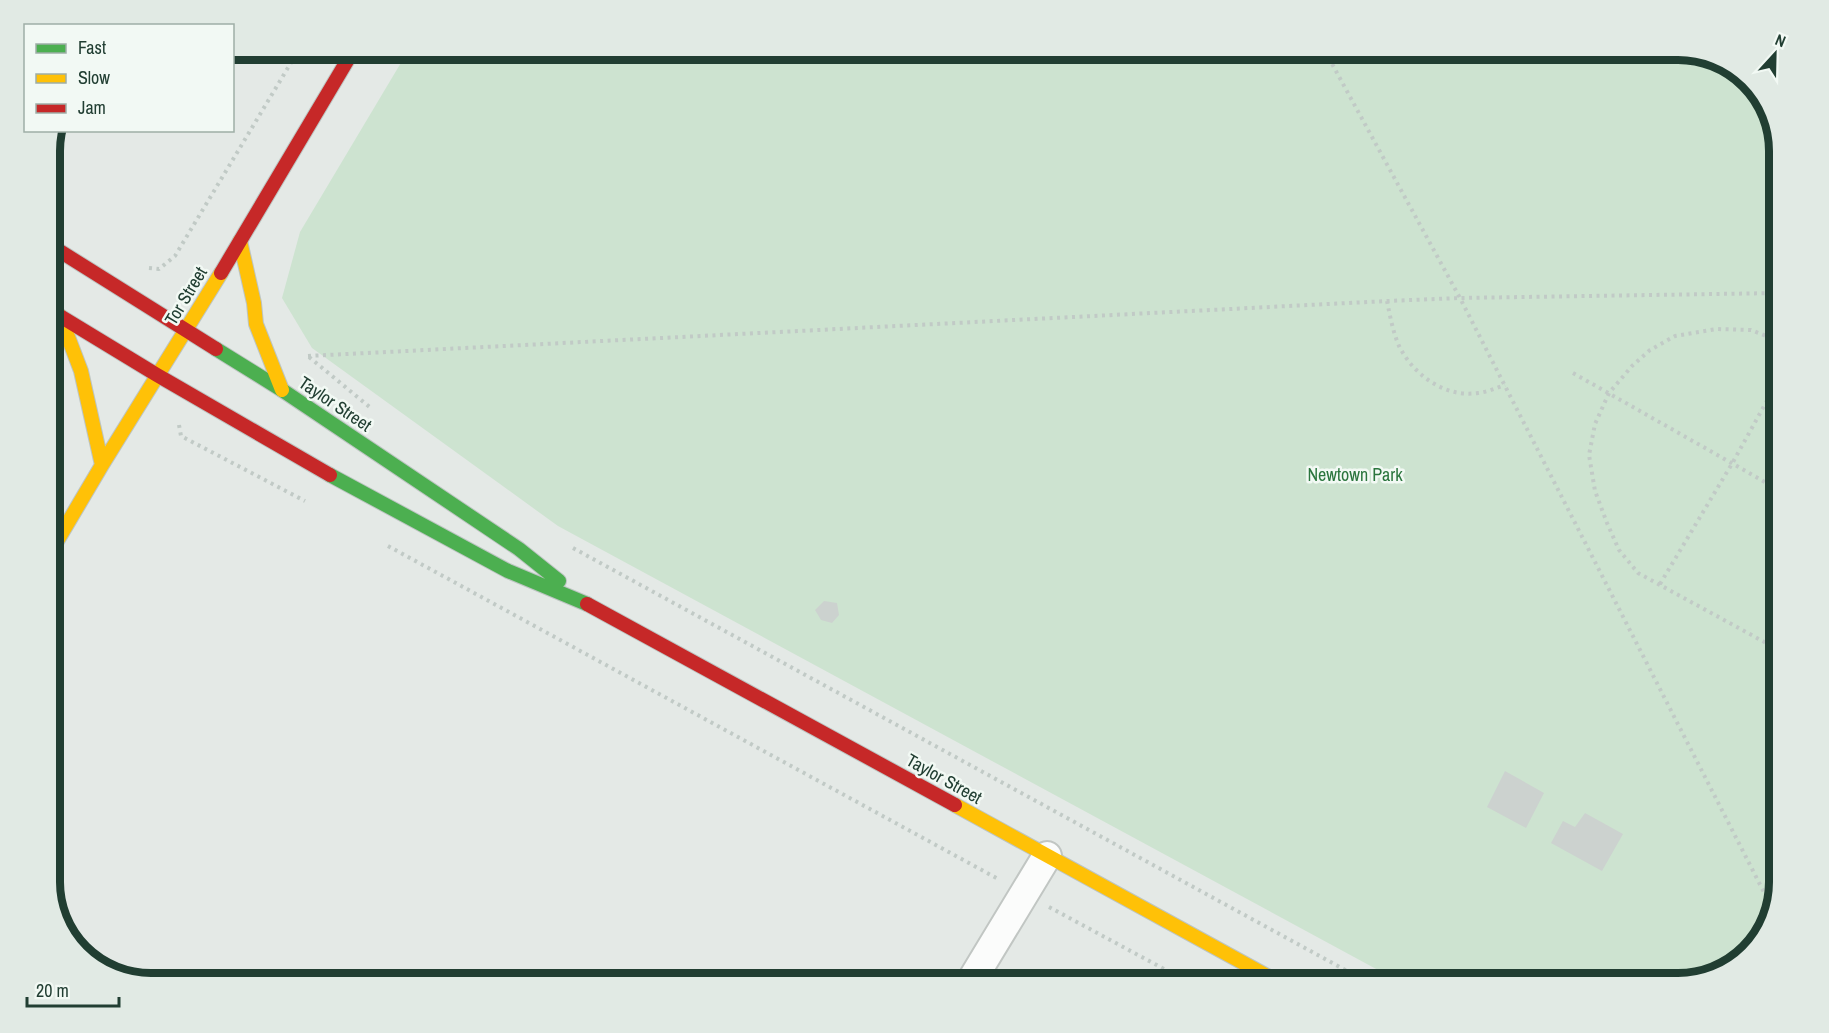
<svg xmlns="http://www.w3.org/2000/svg" width="1829" height="1033" font-family="'Archivo Narrow',sans-serif">
  <rect width="100%" height="100%" fill="#e4e9e6"/>
  <path fill="#cde3d0" d="M1678,50l50,13 38,37 13,45v737l-13,50 -37,38 -51,13h-276l-844,-457 -246,-178 -30,-50 18,-66 105,-176z"/>
  <path fill="#ccd2cf" d="M824,601l13,2 2,12 -7,8 -11,-3 -6,-10z
    M1505,771l39,22 -18,35 -39,-21z
    M1585,813l38,21 -21,37 -51,-28 12,-22 12,6z"/>
  <g fill="none" stroke-linecap="round" stroke-linejoin="round">
    <g stroke="#c1c6c3" stroke-width="32">
      <path id="street" d="M970,983l77,-127"/>
    </g>
    <g stroke="#bdc5c2" stroke-width="16">
      <path id="fast" d="M216,349l66,41 237,159 40,32
        M330,475l178,96 79,33"/>
    </g>
    <g stroke="#bdc5c2" stroke-width="16">
      <path id="slow" d="M240,241l14,62 2,21 26,66
        M60,316l21,55 21,94
        M50,553l52,-88 119,-192
        M955,805l325,178"/>
    </g>
    <g stroke="#bdc5c2" stroke-width="16">
      <path id="jam" d="M50,245l166,104
        M221,273l129,-217
        M50,310l107,65 173,100
        M587,604l368,201"/>
    </g>
    <path stroke="#c1cac6" stroke-width="4" stroke-dasharray="3 4.5" stroke-linecap="butt" d="M1325,51l135,247 312,610
      M149,268l10,1 16,-13 120,-200
      M1387,301c3,15 6,31 12,45 14,28 45,52 79,47 9,-1 18,-5 27,-8
      M1779,341l-28,-11 -35,-1 -41,7 -25,14 -18,16 -23,27 -14,31 -6,31 6,36 12,32 12,27 19,23 141,77
      M308,356l1079,-55 73,-3 319,-5
      M309,357l63,52
      M1573,373l206,117
      M179,425l2,11 124,65
      M388,546l612,334
      M573,548l796,435
      M1660,584l73,-122 46,-83
      M1779,654c-6,13 -13,24 0,35
      M1049,907l141,76"/>
    <use href="#street" stroke="#fbfcfb" stroke-width="28"/>
    <use href="#fast" stroke="#4caf50" stroke-width="14"/>
    <use href="#slow" stroke="#ffc107" stroke-width="14"/>
    <use href="#jam" stroke="#c62828" stroke-width="14"/>
  </g>
  <g text-anchor="middle" stroke-width="5" stroke-linejoin="round" paint-order="stroke">
    <g font-size="18" fill="#213e32" stroke="#f2f9f4">
      <text transform="translate(186 296) rotate(-59)" y="6">Tor Street</text>
      <text transform="translate(335 404) rotate(34)" y="6">Taylor Street</text>
      <text transform="translate(944 779) rotate(29)" y="6">Taylor Street</text>
    </g>
    <g font-size="18" fill="#2a753d" stroke="#f2f9f4">
      <text x="1355" y="481">Newtown Park</text>
    </g>
  </g>
  <path d="M0 0H1829V1033H0ZM151 60H1678A91 91 0 0 1 1769 151V882A91 91 0 0 1 1678 973H151A91 91 0 0 1 60 882V151A91 91 0 0 1 151 60Z" fill="#e1eae4" fill-rule="evenodd"/>
  <path fill="none" stroke="#213e32" stroke-width="8" d="M151 60H1678A91 91 0 0 1 1769 151V882A91 91 0 0 1 1678 973H151A91 91 0 0 1 60 882V151A91 91 0 0 1 151 60Z"/>
  <rect x="24" y="24" width="210" height="108" fill="#f2f9f4" stroke="#9eaea6" stroke-width="1.5"/>
  <rect x="36" y="44" width="30" height="9" fill="#4caf50" stroke="#9eaea6" stroke-width="1.5"/>
  <text x="78" y="54" font-size="18" fill="#213e32">Fast</text>
  <rect x="36" y="74" width="30" height="9" fill="#ffc107" stroke="#9eaea6" stroke-width="1.5"/>
  <text x="78" y="84" font-size="18" fill="#213e32">Slow</text>
  <rect x="36" y="104" width="30" height="9" fill="#c62828" stroke="#9eaea6" stroke-width="1.5"/>
  <text x="78" y="114" font-size="18" fill="#213e32">Jam</text>
  <g transform="translate(1775 54) rotate(22)" stroke="#f2f9f4" stroke-width="4.5" paint-order="stroke">
  <path d="M0-4.5L10 22L0 15L-10 22Z" fill="#213e32"/>
  <text y="-9" font-size="16" font-weight="bold" text-anchor="middle" fill="#213e32">N</text>
  </g>
  <path d="M27 997v9h92v-9" fill="none" stroke="#213e32" stroke-width="3"/>
  <text x="36" y="997" font-size="18" fill="#213e32" stroke="#f2f9f4" stroke-width="4.5" paint-order="stroke">20 m</text>
</svg>
